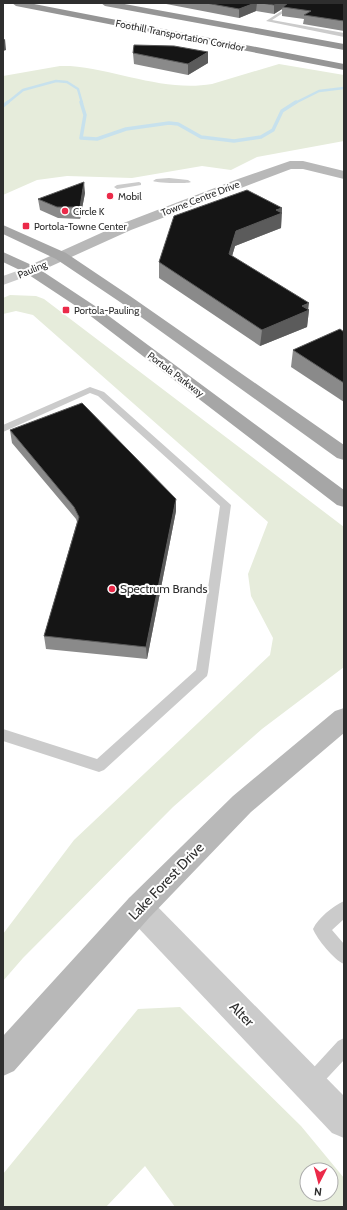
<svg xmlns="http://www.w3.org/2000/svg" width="347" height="1210" font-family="Cabin,sans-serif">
  <rect width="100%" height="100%" fill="#fff"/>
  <path fill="#e6ecdb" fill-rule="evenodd" d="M279,64l65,11v66l-87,16 -26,13 -29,-4 -70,12 -65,-2 -30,4 -34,15v-119l57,-10h10c48,4 94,26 142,18z
    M10,295l26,1 8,3 300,228v140l-82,62 -89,78 -150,151 -20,23v-47l71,-94 196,-185 3,-17 -22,-42 -3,-22 20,-52 -235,-207 -17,-4 -13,3v-16z
    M180,1007l121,119 43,52v29h-169l-30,-41 -39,41h-103v-33l135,-165zM307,1170h24v24h-24z"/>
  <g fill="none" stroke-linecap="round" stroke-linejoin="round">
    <path stroke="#c7e1ed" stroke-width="2.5" d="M7,103l16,-13 33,-9 11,1 11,7 4,14
      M295,103l24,-12 25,-3"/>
    <path stroke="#c7e1ed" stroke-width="3.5" d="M81,102l4,13 -4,23 16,1 29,-10 43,-6 9,1 23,13 33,4 27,-4 12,-7 9,-19 14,-9
      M3,106l5,-4"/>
    <path fill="#cbcbcb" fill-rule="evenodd" d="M294,3h5l-27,17 72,13v4l-78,-16z
      M169,178l19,2 3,2c-3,2 -35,1 -38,-1l3,-2z
      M139,182l2,1v2l-24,4 -3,-2 3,-2z
      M90,387l14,5 127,113 -23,167 -1,4 -103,94 -5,2 -96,-31v-12l94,30 99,-89 24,-164 -122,-110 -8,-3 -87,39v-7z
      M344,901v18l-12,11 12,14v20c-10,-4 -27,-25 -31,-35 5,-11 20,-23 31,-28z
      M344,1038v22l-28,30 -6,3 -6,-3 -3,-6 3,-6 34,-37z"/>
    <path fill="#cbcbcb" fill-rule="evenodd" d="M139,894l10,4 195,198v42l-12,-5 -203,-215 -4,-10 4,-10z"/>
    <path fill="#cbcbcb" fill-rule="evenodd" d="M31,266l5,1 2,3 -2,3 -33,12v-9z"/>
    <path fill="#b8b8b8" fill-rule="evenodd" d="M290,161h13l41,10v8l-41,-10h-12l-160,61 -95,43 -5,1 -5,-1 -2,-3 2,-3 95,-43 117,-45z
      M344,708v25l-93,79 -102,106 -135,153 -11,5v-40l126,-138 104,-102 102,-85z"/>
    <path fill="#a6a6a6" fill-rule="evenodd" d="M3,225l63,28 64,43 214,149v15l-7,-2 -217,-156 -64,-43 -53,-25z
      M3,252l33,15 62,41 246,182v17l-7,-2 -249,-191 -62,-41 -23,-11z"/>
    <path fill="#959595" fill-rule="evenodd" d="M12,3h17l315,61v6l-328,-64z
      M101,3h18l225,41v6l-239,-44z"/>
  </g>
  <path fill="#8a8a8a" d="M161,3h183v28l-41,-7 1,-5 -22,-3v-7l-8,5 -18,-3 -17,7z
    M208,52v11l-20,12 -54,-11 -1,-11z
    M85,193l-5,26 -22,-1 -18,-8 -2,-11z
    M282,208l-1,20 -46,18 -3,10 77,54 -2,17 -47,19 -101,-68v-16z
    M344,332v70l-53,-35 2,-17z
    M10,430l166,81 -29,148 -101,-10 -2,-13 33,-114 -1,-3 -64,-76z"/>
  <path fill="#5b5b5b" d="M255,3h2l-1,8 -17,7v-9z
    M278,3h13l-8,4 -1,2 -8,5v-9z
    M5,39l1,11 -3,1v-11z
    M208,52v11l-20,12v-11z
    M84,182l1,11 -5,26v-12z
    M282,208l-1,20 -46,18 -7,24 1,-16 7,-23 40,-21z
    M309,303l-1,8 1,-1 -2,17 -47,19 2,-16 40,-24z
    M176,499v12l-29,148 -1,-12z"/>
  <path fill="#151515" stroke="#5b5b5b" d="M206,3h49l-16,6z
    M261,3h17l-4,2z
    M288,3h56v18l-40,-6 7,-4 -28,-4z
    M134,45l40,1 34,6 -20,12 -55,-11z
    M84,182l-4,25h-23l-19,-8z
    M247,190l35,18 -6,2 6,3 -46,18 -7,23 80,49 -7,3 7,4 -47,20 -103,-68 15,-46z
    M340,329l4,3v51l-51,-33z
    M82,403l94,96 -30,148 -102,-11 35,-119 -5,-10 -64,-77z"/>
  <g fill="#eb2a49" stroke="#fff" stroke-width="1.5">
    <circle cx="110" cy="196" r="4"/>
    <circle cx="65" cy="211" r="4"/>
    <rect x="22" y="222" width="8" height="8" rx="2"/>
    <rect x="62" y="306" width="8" height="8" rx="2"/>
    <circle cx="112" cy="589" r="4"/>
  </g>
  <g text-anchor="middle" stroke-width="4" stroke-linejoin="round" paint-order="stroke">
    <g font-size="10" fill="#2e2e2e" stroke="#fff">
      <text transform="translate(180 35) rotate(11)" y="4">Foothill Transportation Corridor</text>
      <text transform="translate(200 198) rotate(-21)" y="4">Towne Centre Drive</text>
      <text transform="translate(32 269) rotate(-23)" y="4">Pauling</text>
      <text transform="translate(176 374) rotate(37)" y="4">Portola Parkway</text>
    </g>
    <g font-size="10" fill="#2e2e2e" stroke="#fff" text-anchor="start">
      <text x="118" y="200">Mobil</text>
      <text x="73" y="215">Circle K</text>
      <text x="34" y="230">Portola-Towne Center</text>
      <text x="74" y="314">Portola-Pauling</text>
    </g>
    <g font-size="12" fill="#2e2e2e" stroke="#fff" text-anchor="start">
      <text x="120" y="593">Spectrum Brands</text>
    </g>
    <g font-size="14" fill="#2e2e2e" stroke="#fff">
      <text transform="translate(166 881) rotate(-46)" y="5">Lake Forest Drive</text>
      <text transform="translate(242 1014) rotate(46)" y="5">Alter</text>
    </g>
  </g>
  <rect width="347" height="1210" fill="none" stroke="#2e2e2e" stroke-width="8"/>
  <g transform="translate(319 1182) rotate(186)"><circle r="19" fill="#ffffff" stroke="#ababab"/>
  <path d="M0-3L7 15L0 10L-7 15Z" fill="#eb2a49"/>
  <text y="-6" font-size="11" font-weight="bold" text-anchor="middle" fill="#2e2e2e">N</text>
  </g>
</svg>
